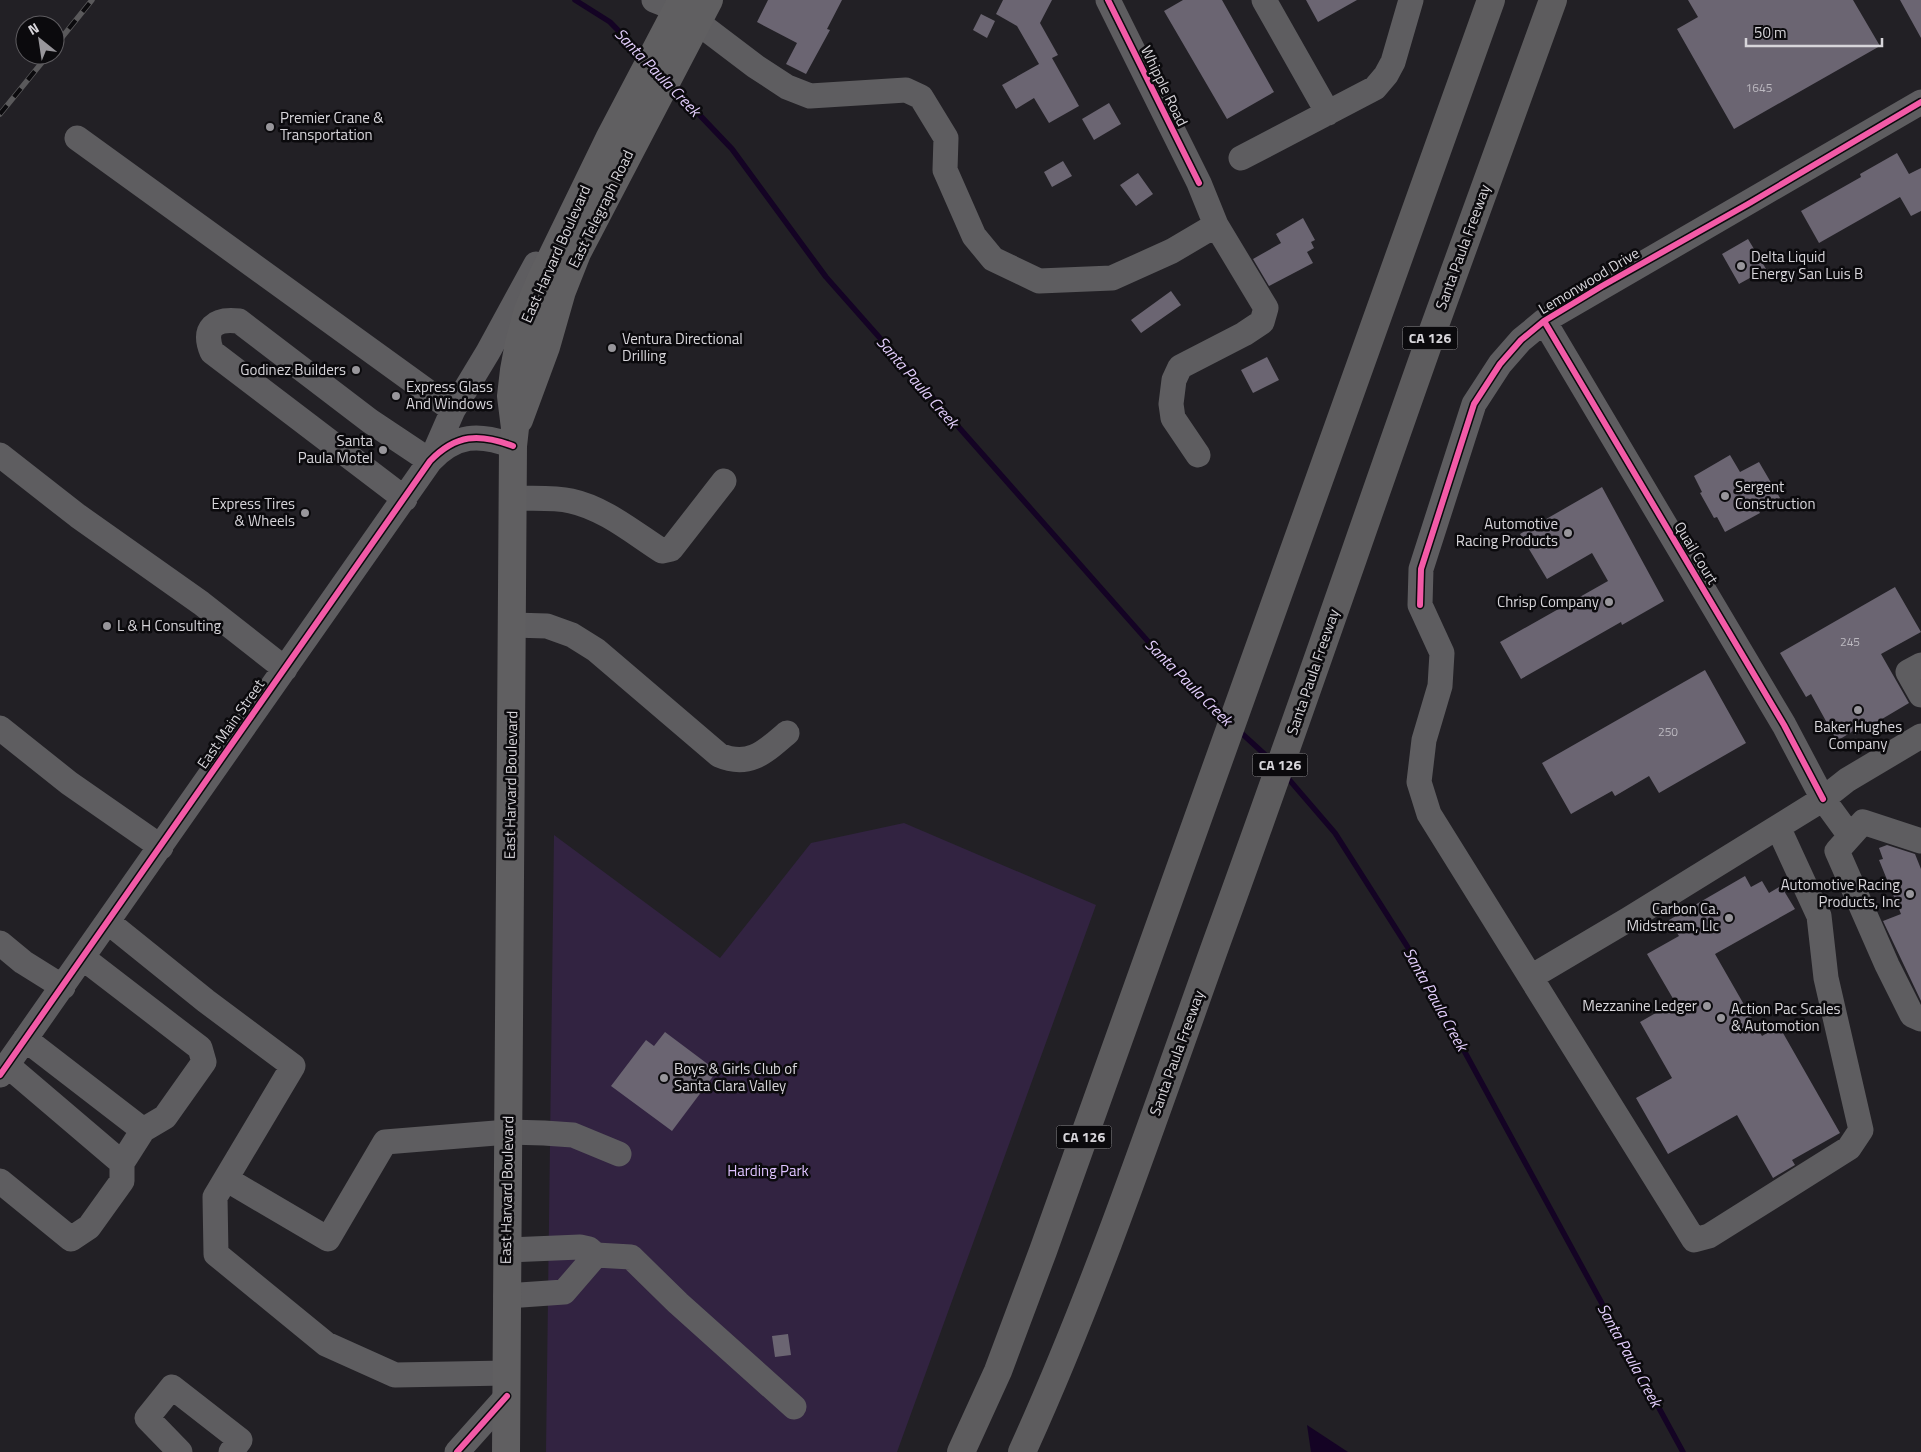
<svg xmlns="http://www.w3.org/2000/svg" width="1921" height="1452" font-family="'Titillium Web',sans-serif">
  <rect width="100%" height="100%" fill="#222025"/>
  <path fill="#322341" d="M904,823l192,82 -199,547h-351l8,-617 166,123 91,-115z"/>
  <path fill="#140324" d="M1307,1425l41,27h-37z"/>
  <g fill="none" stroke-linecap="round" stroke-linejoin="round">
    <path stroke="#140324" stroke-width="5.5" d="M575,0l35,22 33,34
      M672,86l60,63 94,128 342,387 57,54
      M1237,729l36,33
      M1286,776l49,57 72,113 276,506"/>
  </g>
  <path fill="#6b6572" d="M768,0h74l-15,29 3,1 -24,44 -20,-10 11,-21 -40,-21z
    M1003,0h49l-12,23 18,32 -6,3 27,48 -30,17 -15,-25 -18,11 -14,-24 37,-21 -22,-38 -21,-12z
    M1183,0h39l52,92 -47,27 -63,-108z
    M1306,0h51l-39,22z
    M1688,0h165l27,46 -146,83 -57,-100 21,-12z
    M1900,0h21v38z
    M981,14l14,7 -8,17 -14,-8z
    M1109,103l12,21 -27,16 -12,-21z
    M1897,153l12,21 12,-6v43l-10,5 -11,-19 -81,46 -18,-32 60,-34 -1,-3z
    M1063,161l9,15 -20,11 -8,-15z
    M1138,173l15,21 -17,12 -16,-21z
    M1303,218l12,22 -4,2 3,6 -7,4 6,11 -44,23 -16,-27 28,-16 -5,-9z
    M1748,239l18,30 -27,15 -17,-30z
    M1171,291l10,14 -40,28 -10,-13z
    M1267,357l12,23 -26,13 -12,-23z
    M1730,455l10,17 19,-10 21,36 -21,13 1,2 -35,19 -8,-15 -3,1 -14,-25 2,-1 -8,-16z
    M1602,487l62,114 -42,24 -1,-3 -100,57 -21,-37 108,-61 -16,-28 -45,26 -27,-45z
    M1895,587l26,45 -40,22 28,49 -54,32 -2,-4 -16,10 -26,-47 -5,3 -26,-44z
    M1705,670l41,73 -87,50 -10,-17 -34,20 -3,-5 -41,23 -29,-51z
    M1887,845l28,9 6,15v132l-38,-80 18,-7 -22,-54 4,-1 -4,-11z
    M1745,876l6,11 11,-6 7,12 12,-7 14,23 -80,45 47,82 17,-10 61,107 -48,27 3,5 -22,13 -36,-63 -69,39 -32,-56 36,-20 -32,-56 35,-20 -28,-48 32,-18 -10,-16z
    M665,1032l52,39 -45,60 -61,-45 35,-46 8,6z
    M788,1334l3,21 -16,2 -3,-21z"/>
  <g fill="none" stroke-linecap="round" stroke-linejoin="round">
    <path stroke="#5e5d60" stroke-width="25" d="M654,0l23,9
      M1108,0l91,183 17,42 50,83 -4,14 -18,12 -64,33 -6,13 -3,24 2,14 25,37
      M1264,0l64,113
      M697,22l58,44 32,21 23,9 96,-6 15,7 25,41 -1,32 29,66 19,23 46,22 73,-3 60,-27 44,-26
      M77,138l376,272
      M1241,158l134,-70 11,-13 7,-13 18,-62
      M1544,321l240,404 39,74 27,37
      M0,455l78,61 123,87 84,66
      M432,458l21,-48 35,-58 48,-88
      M514,498c18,1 39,-1 57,3 33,7 63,32 91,50l9,-2 53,-68
      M405,499l-193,-147c-10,-24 3,-34 27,-31l131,100 60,40
      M513,625l34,1 25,9 24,15 123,105c30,13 46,-3 68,-22
      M1921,665l-13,7 13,23
      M0,728l69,55 92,64
      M1778,827l41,89 7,62 35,152 -12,18 -140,88 -15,4 -265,-426 -10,-32 5,-42 16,-54 2,-33 -22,-48 1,-36 53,-165 26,-40 21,-24 23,-19 377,-219
      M1921,841l-58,-19 -26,29 50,114 25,50 9,4
      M108,922l98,79 87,65 -78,131 1,57 110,90 69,31 112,-2
      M0,943l23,19 40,25
      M83,958l117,90 4,14 -39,55 -22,13 -21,33
      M1531,977l98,-58 194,-120 24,-19 74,-44
      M25,1039l118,91
      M0,1075l430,-614c26,-27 49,-28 83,-15
      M226,1179l102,60 57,-97 123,-10 36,1 29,2 46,19
      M0,1181l71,58 18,-12 33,-46v-18l-115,-98
      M596,1255l35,2 47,46 116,104
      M506,1296l58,-4 32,-37 -7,-6 -9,-2 -73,3
      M180,1452l-33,-34 25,-31 68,53 -9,12
      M457,1452l50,-56"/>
    <path stroke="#605f61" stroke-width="28" d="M519,420l27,-73 16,-56 15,-38 132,-253
      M506,1452l7,-1006 2,-18 -4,-32 3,-26 5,-27 9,-33 14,-33 67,-138 73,-139"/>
    <path stroke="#5d5c5e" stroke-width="28" d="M961,1452l37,-81 45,-120 448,-1251
      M1022,1452c75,-165 133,-338 194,-508 74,-202 143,-405 215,-608 40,-112 81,-224 122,-336"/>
    <g stroke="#5a595b" stroke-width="5.5">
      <path id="rail" d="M55,46l37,-46
        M0,114l48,-59"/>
    </g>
    <use href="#rail" stroke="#0b0a0d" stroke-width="4" stroke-dasharray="11" stroke-linecap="butt"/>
    <g stroke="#0b0a0d" stroke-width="9">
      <path id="cycleway" d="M1108,0l91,183
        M1544,321l240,404 39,74
        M1420,605l1,-36 53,-165 26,-40 21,-24 23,-19 58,-35 146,-82 173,-102
        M0,1075l430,-614c26,-27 49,-28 83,-15
        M457,1452l50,-56"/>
    </g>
    <use href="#cycleway" stroke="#f35aa7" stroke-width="6"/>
  </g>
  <g fill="#98969b" stroke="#0b0a0d" stroke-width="2">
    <circle cx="270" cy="127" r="5"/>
    <circle cx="1741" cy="266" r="5"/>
    <circle cx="612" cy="348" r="5"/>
    <circle cx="356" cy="370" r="5"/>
    <circle cx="396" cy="396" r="5"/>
    <circle cx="383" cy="450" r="5"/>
    <circle cx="1725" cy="496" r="5"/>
    <circle cx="305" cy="513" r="5"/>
    <circle cx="1568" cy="533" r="5"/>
    <circle cx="1609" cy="602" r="5"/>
    <circle cx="107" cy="626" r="5"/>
    <circle cx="1858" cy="710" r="5"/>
    <circle cx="1910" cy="894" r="5"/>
    <circle cx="1729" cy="918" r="5"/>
    <circle cx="1707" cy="1006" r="5"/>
    <circle cx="1721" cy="1018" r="5"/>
    <circle cx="664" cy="1078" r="5"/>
  </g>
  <g text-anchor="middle" stroke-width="5" stroke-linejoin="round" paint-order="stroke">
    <g font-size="12" fill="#bcb9c0">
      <text x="1759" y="92">1645</text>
      <text x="1850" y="646">245</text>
      <text x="1668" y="736">250</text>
    </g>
    <g fill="#0b0a0d" stroke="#9a989c" stroke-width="1">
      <rect x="1402.5" y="326.5" width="55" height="23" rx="4"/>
      <rect x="1252.5" y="753.5" width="55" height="23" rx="4"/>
      <rect x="1056.5" y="1125.5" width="55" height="23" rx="4"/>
    </g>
    <g font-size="14" font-weight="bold" fill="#d7d5da">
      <text x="1430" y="343">CA 126</text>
      <text x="1280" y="770">CA 126</text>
      <text x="1084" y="1142">CA 126</text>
    </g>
    <g font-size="15" fill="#d7d5da" stroke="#0b0a0d">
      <text transform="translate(1164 86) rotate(64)" y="5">Whipple Road</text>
      <text transform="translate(601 209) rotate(-64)" y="5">East Telegraph Road</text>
      <text transform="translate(1463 247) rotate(-70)" y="5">Santa Paula Freeway</text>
      <text transform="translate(556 254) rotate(-66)" y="5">East Harvard Boulevard</text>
      <text transform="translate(1589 281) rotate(-31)" y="5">Lemonwood Drive</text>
      <text transform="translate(1696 553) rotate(59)" y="5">Quail Court</text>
      <text transform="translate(1313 672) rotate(-71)" y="5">Santa Paula Freeway</text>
      <text transform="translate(231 724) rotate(-55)" y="5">East Main Street</text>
      <text transform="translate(511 785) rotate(-89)" y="5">East Harvard Boulevard</text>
      <text transform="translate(1177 1053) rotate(-70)" y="5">Santa Paula Freeway</text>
      <text transform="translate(507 1190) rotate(-89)" y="5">East Harvard Boulevard</text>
    </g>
    <g font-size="15" fill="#d7d5da" stroke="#0b0a0d" text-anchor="start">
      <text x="280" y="123">Premier Crane &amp;<tspan x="280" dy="17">Transportation</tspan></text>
      <text x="1751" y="262">Delta Liquid<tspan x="1751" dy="17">Energy San Luis B</tspan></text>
      <text x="622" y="344">Ventura Directional<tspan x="622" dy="17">Drilling</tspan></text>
      <text x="346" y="375" text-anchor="end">Godinez Builders</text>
      <text x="406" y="392">Express Glass<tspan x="406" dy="17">And Windows</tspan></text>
      <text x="373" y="446" text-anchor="end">Santa<tspan x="373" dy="17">Paula Motel</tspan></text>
      <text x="1735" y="492">Sergent<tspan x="1735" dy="17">Construction</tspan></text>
      <text x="295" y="509" text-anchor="end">Express Tires<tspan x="295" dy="17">&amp; Wheels</tspan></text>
      <text x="1558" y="529" text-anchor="end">Automotive<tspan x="1558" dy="17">Racing Products</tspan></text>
      <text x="1599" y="607" text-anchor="end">Chrisp Company</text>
      <text x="117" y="631">L &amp; H Consulting</text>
      <text x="1858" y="732" text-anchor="middle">Baker Hughes<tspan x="1858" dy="17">Company</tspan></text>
      <text x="1900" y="890" text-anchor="end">Automotive Racing<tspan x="1900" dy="17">Products, Inc</tspan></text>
      <text x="1719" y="914" text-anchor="end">Carbon Ca.<tspan x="1719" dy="17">Midstream, Llc</tspan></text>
      <text x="1697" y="1011" text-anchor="end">Mezzanine Ledger</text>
      <text x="1731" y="1014">Action Pac Scales<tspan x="1731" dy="17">&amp; Automotion</tspan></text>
      <text x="674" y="1074">Boys &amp; Girls Club of<tspan x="674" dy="17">Santa Clara Valley</tspan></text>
    </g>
    <g font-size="15" fill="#dec2ff" stroke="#0b0a0d">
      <text x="768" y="1176">Harding Park</text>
    </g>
    <g font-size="16" font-style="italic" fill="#e4cffd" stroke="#0b0a0d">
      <text transform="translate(658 72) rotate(46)" y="6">Santa Paula Creek</text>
      <text transform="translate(918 382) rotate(49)" y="6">Santa Paula Creek</text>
      <text transform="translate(1189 682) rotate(45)" y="6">Santa Paula Creek</text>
      <text transform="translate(1436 999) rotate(61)" y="6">Santa Paula Creek</text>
      <text transform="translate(1630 1355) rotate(61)" y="6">Santa Paula Creek</text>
    </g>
  </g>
  <g transform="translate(40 40) rotate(330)"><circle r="24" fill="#0b0a0d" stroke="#5d5b5f"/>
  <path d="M0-4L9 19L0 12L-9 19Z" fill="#98969b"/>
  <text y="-8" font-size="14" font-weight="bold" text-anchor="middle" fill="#d7d5da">N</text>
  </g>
  <path d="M1746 38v8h136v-8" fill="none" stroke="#d7d5da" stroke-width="2.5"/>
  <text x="1754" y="38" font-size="15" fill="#d7d5da" stroke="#0b0a0d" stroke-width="4" paint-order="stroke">50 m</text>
</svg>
